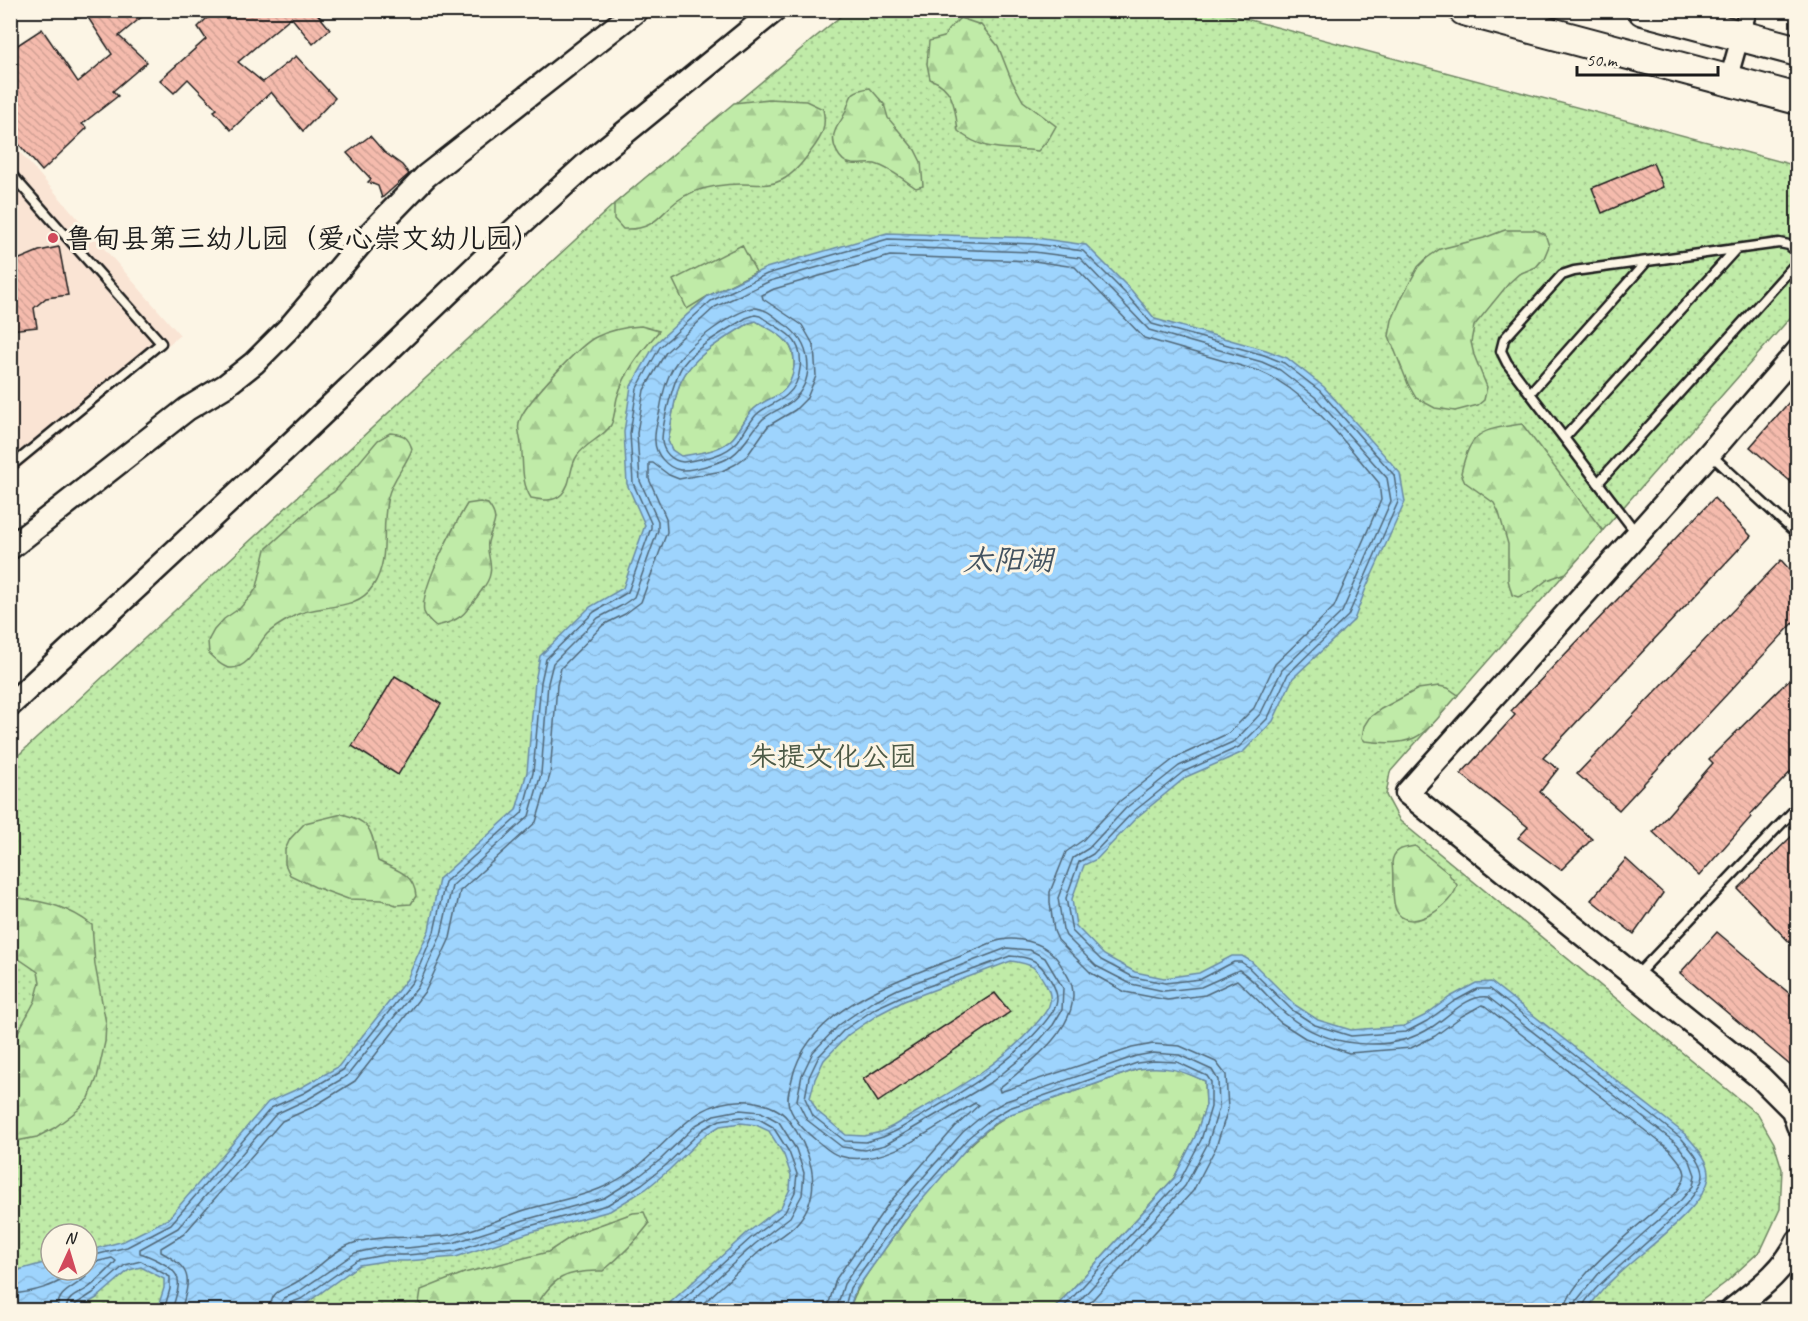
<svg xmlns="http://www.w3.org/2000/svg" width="1808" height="1321" font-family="Caveat,'LXGW WenKai TC',sans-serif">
  <defs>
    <pattern id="grass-dots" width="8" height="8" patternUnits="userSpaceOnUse" patternTransform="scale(1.5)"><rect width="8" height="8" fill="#c0eba8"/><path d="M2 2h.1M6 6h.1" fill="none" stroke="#a4c990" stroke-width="1.8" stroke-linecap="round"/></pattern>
    <pattern id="forest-firs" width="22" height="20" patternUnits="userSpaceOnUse" patternTransform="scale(1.5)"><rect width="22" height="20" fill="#c0eba8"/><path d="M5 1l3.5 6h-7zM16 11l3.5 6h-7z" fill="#a4c990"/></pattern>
    <pattern id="water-waves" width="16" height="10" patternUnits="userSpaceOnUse" patternTransform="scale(1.5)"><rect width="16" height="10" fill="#9ed4fd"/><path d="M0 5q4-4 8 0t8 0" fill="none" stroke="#88b5d8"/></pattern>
    <pattern id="building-back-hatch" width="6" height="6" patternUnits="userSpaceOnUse" patternTransform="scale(1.5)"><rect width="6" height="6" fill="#f5bbad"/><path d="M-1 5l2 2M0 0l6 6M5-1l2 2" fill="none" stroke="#d1a094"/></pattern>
  </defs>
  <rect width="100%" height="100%" fill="#fcf5e5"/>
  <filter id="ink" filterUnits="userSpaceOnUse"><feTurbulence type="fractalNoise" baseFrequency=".0167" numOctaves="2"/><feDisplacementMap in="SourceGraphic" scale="12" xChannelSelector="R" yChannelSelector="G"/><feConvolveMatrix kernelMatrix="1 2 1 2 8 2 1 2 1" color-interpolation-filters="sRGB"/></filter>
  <g filter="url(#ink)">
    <path fill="#fae4d4" d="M10,141l170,194 -169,141h-1z"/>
    <path fill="url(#grass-dots)" stroke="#6e8462" stroke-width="1.5" fill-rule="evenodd" d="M847,11h369l581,155v144l-407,462 -4,23 14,26 358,294 16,28 8,26 -2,40 -19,41 -36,33 -36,27h-1678v-548l603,-558zM51,1234h36v36h-36z"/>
    <path fill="url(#forest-firs)" stroke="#6e8462" stroke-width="1.5" d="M960,18l21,7 17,21 13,33 12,22 33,25 -8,14 -10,11c-32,-4 -53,2 -80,-20 -3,-22 -3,-43 -28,-52l-3,-15 2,-23 15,-4 4,-7z
      M870,88l14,16 4,14 27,32 6,12 2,24 -7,2c-12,-8 -26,-20 -41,-24 -7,-1 -16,1 -23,0 -13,-1 -22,-21 -17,-33 2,-6 7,-11 9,-16 9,-18 2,-24 26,-27z
      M769,99l37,2 17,8c4,18 -1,28 -12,42 -7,10 -17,23 -29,29 -13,7 -25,4 -40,4 -17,0 -33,2 -49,8 -33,13 -30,39 -70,37l-9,-10v-15l120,-101z
      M1505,230h30l10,4 4,12 -5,12 -8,9 -17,7 -10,9 -35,43 -3,16 3,13 13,32 -3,13 -6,5 -23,6 -20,-3 -19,-10 -8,-14 -19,-48 3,-16 9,-21 17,-32 9,-9 13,-9 44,-11z
      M742,245l14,27 -48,24 -21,13 -14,-29z
      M756,321c10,6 24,12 31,21 11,13 9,39 -5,50 -8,6 -19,9 -28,17 -9,8 -13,20 -21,29 -13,14 -35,15 -52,19l-9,-7 -4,-9c4,-19 5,-42 13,-60 13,-27 45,-43 68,-58z
      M641,326l18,5c-18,21 -34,40 -42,67 -2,8 -2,19 -6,27 -8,13 -26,18 -34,31 -8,11 -5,28 -15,38 -9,9 -21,6 -31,4 -11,-18 -7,-35 -10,-54 -1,-10 -5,-17 0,-27 8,-17 58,-72 75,-80 14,-7 30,-10 45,-11z
      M1522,424l81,107 -37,42 -19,7 -14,11 -15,6 -6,-2 -4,-15v-36l-9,-31 -5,-10 -29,-21 -4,-9c10,-43 20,-43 61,-49z
      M390,433c13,1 18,3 22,16 -6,17 -20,30 -24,48 -8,31 3,61 -15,89 -17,27 -55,17 -79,30 -9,5 -20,11 -27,18 -10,11 -17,33 -35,34 -8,1 -17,-9 -23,-14l-1,-13 6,-11 10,-11 16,-11 11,-12 6,-9 9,-38 50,-46 18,-11 44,-52z
      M480,502l8,2c13,17 4,20 0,38 -2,11 5,22 2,32 -1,8 -7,14 -11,20 -14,20 -18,27 -43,32 -5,-4 -10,-8 -12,-14 -5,-22 31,-88 43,-108z
      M1439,686l9,2 10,7c-33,37 -38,54 -93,46l-3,-3 2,-12 5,-8 12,-9 37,-20z
      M342,814c32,8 29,19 36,47 18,9 36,12 38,35l-5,8 -15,1 -14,-5 -34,-1 -33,-12 -25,-12 -5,-11v-14l5,-11 15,-16z
      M1415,846l33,27 9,12c-3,20 -49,51 -61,25 -5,-11 -2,-34 -4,-47 1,-14 11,-15 23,-17z
      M18,898c29,4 51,9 74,27l3,40 11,58 -1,19 -8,36 -8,20 -11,12 -24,18 -17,9 -26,5v-89l7,-21 17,-31 5,-19 -2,-10 -19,-13h-8v-60z
      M1153,1067l23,1 29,13 1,24 -11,32 -21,41 -121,132h-204c8,-24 22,-42 37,-63 31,-44 78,-106 124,-133l128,-45z
      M644,1212l5,12c-13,17 -29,33 -46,47 -37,-1 -51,6 -69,39h-107l-8,-7 2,-13 43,-17 84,-21 29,-19 56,-20z"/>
    <path fill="url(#water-waves)" stroke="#6a8aa3" stroke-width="1.5" fill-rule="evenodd" d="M887,233l149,5 50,7 46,46 23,28 111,31 21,8 37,29 76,86 5,29 -39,86 -12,32 -61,58 -20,43 -30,31 -57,25 -50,41 -39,41 -13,6 -12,34 4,27 28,29 31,17 29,6 35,-5 33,-17h10l9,5 44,44 23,15 33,10 53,-4 20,-10 26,-19 26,-14 15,-1 195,153c9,11 23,24 23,39 1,33 -77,84 -99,108 -9,9 -16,19 -24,28h-533l121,-132 21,-41 11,-32 -1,-24c-25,-11 -39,-16 -67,-12l-127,45 -15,8 -24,20 -64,74 -53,75 -6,19h-187l85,-77 34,-26 9,-18 1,-14 -7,-20 -15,-24 -13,-6 -15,-2 -21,3 -15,9 -36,35 -23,19 -36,22 -82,22 -72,24 -49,4h-22l-26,4 -55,40 -22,5h-125l7,-22v-9l-23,-12 -12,3 -32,28 -21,12h-65v-38l40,-11v9h36v-19l37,-10 44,-22 100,-117 34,-15 36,-20 69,-88 22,-49 10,-51 77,-69 11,-38 8,-91 5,-25 50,-49 33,-19 22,-63 -18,-41 -3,-52 7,-46 25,-43 52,-47 58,-28zM756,321c9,6 24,12 31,21 12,13 8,39 -5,50 -8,6 -19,9 -28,17 -9,8 -13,20 -21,29 -13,14 -35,15 -52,18l-9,-6 -4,-9c4,-19 5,-42 13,-60 13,-27 45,-43 68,-58zM1011,961c21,3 25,5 35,24 3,5 5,11 4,17 -1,8 -10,17 -15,23 -38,44 -92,71 -142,101l-12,6 -17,4 -18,-1 -29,-24 -7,-13 5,-19 9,-19 24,-25 31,-21 25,-13z"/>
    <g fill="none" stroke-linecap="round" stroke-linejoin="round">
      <path stroke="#506676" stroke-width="1.5" d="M753,308c12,-1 22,9 31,16 27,18 33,54 8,77 -9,8 -23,11 -31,20 -15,17 -21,36 -45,42 -10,3 -26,8 -36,7 -13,-2 -25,-16 -25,-29 -1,-10 3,-21 5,-31 3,-18 7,-36 19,-51 14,-17 52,-46 74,-51z
        M755,315l5,1c10,7 22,13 31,21 15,15 11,45 -4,58 -9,8 -22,11 -31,20 -7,8 -12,18 -18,26 -14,16 -36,18 -55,21 -11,-1 -20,-10 -21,-21 0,-17 12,-63 21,-76 15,-20 42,-34 63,-47z
        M1007,948l23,2 15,8 18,30 -1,22 -9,15 -23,26 -37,30 -108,64 -20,5 -23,-3 -35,-27 -10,-20 5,-25 11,-23 26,-27 33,-23 26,-13z
        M1010,956c21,1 29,4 40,23 5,8 9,17 6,26 -3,8 -10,16 -16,23 -39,45 -93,72 -144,103l-13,6 -17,5 -21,-1 -32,-25 -8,-18 4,-21 10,-21 25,-26 32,-22 26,-12z
        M87,1257l40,-10 44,-23 100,-116 33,-15 39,-23 70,-89 21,-49 11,-50 77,-69 11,-40 8,-91 5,-23 48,-47 34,-20 23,-64v-5l-18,-40 -3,-50 7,-45 23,-41 51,-46 56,-27 121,-35 147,5 48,7 44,44 25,29 112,31 20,8 36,28 74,84 4,27 -50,114 -60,58 -20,44 -29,29 -56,25 -51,41 -39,41 -14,8 -13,36 6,33 29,29 32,17 32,6 36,-4 33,-17h7l6,4 45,44 23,15 36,11 55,-4 21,-11 26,-19 24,-13h13l192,150c8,10 20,22 21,35 2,26 -89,93 -109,117 -5,6 -12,12 -12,19
        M10,1294c19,-1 52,-8 62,-24
        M57,1310c1,-20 16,-21 29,-33l-1,-4 -9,-3
        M66,1310c1,-14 12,-15 22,-22 8,-6 23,-20 28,-27l-4,-3 -25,6
        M73,1310l3,-6 17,-11 32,-28 16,-4 29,16v12l-6,21
        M172,1310c7,-25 14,-35 -13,-49 -6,-3 -12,-6 -19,-8v-4l38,-21 98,-114 32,-15 39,-23 71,-89 23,-52 11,-49 77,-70 12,-42 7,-91 5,-20 45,-45 23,-12 13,-9 24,-67v-9l-18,-40 -3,-48 7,-43 22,-38 49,-45 55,-26 118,-34 146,5 46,6 69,72 113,32 18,8 35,27 72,81 4,23 -49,111 -60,58 -21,43 -26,28 -56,25 -53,42 -37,40 -16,10 -15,40 5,31 3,7 30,30 35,18 33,7 37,-4 38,-17c18,11 31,31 47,44 38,33 103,41 146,13 16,-10 36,-33 56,-30l189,147 13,17 5,14 -2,11 -12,14 -81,72 -23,28 -3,10
        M181,1310c10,-32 11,-41 -20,-58v-4l23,-14 98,-113 31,-14 42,-26 71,-91 24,-52 10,-47 76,-69 14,-47 7,-90 4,-17 42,-43 22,-11 16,-12 26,-70 -1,-14 -17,-39v-16h4l16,12 10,4 43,-8 14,-7 11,-8 21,-30 27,-16 12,-12 9,-22 -2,-30 -12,-21 -39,-26 -1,-4 12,-6 116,-33 144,5 41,6 69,71 115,33c49,20 86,72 120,112l2,17 -47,107 -59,57 -21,44 -25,25 -54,25 -55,43 -37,39 -17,12 -16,40v11l4,28 4,9 33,33 34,19 42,8 38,-5 32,-15 43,42 25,16 44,15 62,-5 24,-12 27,-20 20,-11 3,1 185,144c16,20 21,23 5,44 -25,22 -109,86 -110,116
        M270,1310c1,-20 11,-19 25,-27 20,-10 35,-31 56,-39 30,-11 68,-4 99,-9 24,-4 47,-15 69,-23 15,-5 30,-8 44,-12 28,-7 46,-13 70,-30 40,-29 61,-74 117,-69 13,2 28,6 37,17 23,29 38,71 12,103 -10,13 -28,21 -40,31 -21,19 -42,39 -63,58
        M279,1310l1,-6 4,-6 14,-6 57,-39 28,-6 24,1 46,-5 71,-23 80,-22 34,-21 22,-17 36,-35 18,-10 26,-5 21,2 18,10 17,27 8,24 -2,22 -12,22 -35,27 -73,66
        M287,1310l3,-7 11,-4 56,-39 27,-5h23l48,-4 71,-24 81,-22 35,-21 23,-18 38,-37 17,-9 21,-3 18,2 14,8 16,25 8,22 -2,18 -10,20 -34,26 -80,72
        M827,1310l9,-31 53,-76 66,-76 24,-22 -4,-2c-37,21 -91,67 -135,53 -9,-2 -16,-10 -23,-15 -12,-10 -22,-19 -28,-35 -3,-9 1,-18 3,-27 16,-72 109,-100 169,-123 16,-6 34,-18 51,-17 21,1 39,8 49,26 4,7 9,13 11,21 9,41 -44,79 -73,102l1,4 132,-44 21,-4 27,2 36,16 10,13 2,34 -12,38 -23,44 -110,119
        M836,1310l8,-26 53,-77 66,-75 24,-20 19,-11 130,-45 17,-3 26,2 33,15 6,10 1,28 -11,35 -23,43 -114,124
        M844,1310l6,-22 53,-76 65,-74 24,-20 17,-10 128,-45 16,-2 24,1 30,14 4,6v25l-10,33 -22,42 -118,128"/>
    </g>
    <path fill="url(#building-back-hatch)" stroke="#1c1c1c" stroke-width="1.5" d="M83,10h67l-31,26 28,26 -34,29 5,5 -36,28 5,4 -45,43 -32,-37v-84l32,-21 36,53 34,-28z
      M215,10h99l16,19 -17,15 -22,-27 -53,45 25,20 33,-26 39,42 -32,33 -32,-39 -40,38 -17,-19 3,-2 -29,-30 -14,14 -14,-13 46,-41 -8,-12z
      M370,136l14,16 18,13 7,9 -27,24 -4,-12 -10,-4 3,-3 -24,-26z
      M1653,163l10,24 -61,26 -10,-25z
      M59,247l9,48 -22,3 -12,10 3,19 -27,3v-67l29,-12z
      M1797,393v94l-47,-40z
      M1714,498l37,38 -208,222 15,11 -18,23 52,47 -31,31 -43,-32 10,-11 -67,-53 54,-59 -4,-4z
      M1781,560l16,18v41l-178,191 -42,-36z
      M1797,672v93l-47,50 1,2 -52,59 -46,-44 60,-69 -4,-4z
      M395,676l46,28 -43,71 -46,-29z
      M1797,831v119l-59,-61z
      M1626,859l37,34 -29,41 -43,-34z
      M1717,932l80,68v71l-117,-98z
      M995,993l15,19 -132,90 -15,-23z"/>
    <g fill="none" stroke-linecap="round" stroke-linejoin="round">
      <g stroke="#1c1c1c" stroke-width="13">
        <path id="lane" d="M10,173l151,170 -151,124
          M1530,393l117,-132
          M1564,438l172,-189
          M1710,454l88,81
          M1598,483l200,-222
          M1637,534l-130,-171 -6,-12 3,-12 58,-64 12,-4 205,-28 10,2 9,9
          M1637,975l161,-169"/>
      </g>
      <g stroke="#1c1c1c" stroke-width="21">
        <path id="street" d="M1728,80l20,-70"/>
      </g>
      <g stroke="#1c1c1c" stroke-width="27">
        <path id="secondary" d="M1798,351l-88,102 -303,340 353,284 33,33 5,15
          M10,548l177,-139 38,-23 29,-23 35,-35 73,-86 64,-66 211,-166
          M10,705l288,-268 214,-205 77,-70 186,-152
          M1732,1310c25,-20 52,-39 66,-69"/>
      </g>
      <g stroke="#1c1c1c" stroke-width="34">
        <path id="highway" d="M1464,10l334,89
          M1643,10l155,41"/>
      </g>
      <use href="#lane" stroke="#fcf5e5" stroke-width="8"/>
      <use href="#street" stroke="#fcf5e5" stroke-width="16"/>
      <use href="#secondary" stroke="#fcf5e5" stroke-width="22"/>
      <use href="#highway" stroke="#fcf5e5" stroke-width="30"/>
    </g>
  </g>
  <circle fill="#d1495b" stroke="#fcf5e5" stroke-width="2" cx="53" cy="238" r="6"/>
  <g text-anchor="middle" stroke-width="6" stroke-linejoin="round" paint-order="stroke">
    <g font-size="28" fill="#1c1c1c" stroke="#fcf5e5" text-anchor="start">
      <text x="65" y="248">鲁甸县第三幼儿园（爱心崇文幼儿园）</text>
    </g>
    <g font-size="28" fill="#4d5a46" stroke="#fcf5e5">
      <text x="833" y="766">朱提文化公园</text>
    </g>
    <g font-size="30" font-style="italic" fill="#435360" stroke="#fcf5e5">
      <text x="1008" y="570">太阳湖</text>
    </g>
  </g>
  <rect width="1808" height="1321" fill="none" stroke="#fcf5e5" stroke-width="36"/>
  <rect x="18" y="18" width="1772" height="1285" fill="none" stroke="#1c1c1c" stroke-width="2" filter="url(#ink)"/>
  <g transform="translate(69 1252) rotate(4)"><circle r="28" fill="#fcf5e5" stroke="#a29e95" stroke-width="1.5"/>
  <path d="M0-4.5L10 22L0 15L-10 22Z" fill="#d1495b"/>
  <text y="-9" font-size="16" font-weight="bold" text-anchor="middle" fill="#1c1c1c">N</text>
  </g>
  <path d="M1577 66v9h141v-9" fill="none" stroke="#1c1c1c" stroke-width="3"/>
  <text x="1586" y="66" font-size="18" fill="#1c1c1c" stroke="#fcf5e5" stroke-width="4.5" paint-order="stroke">50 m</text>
</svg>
